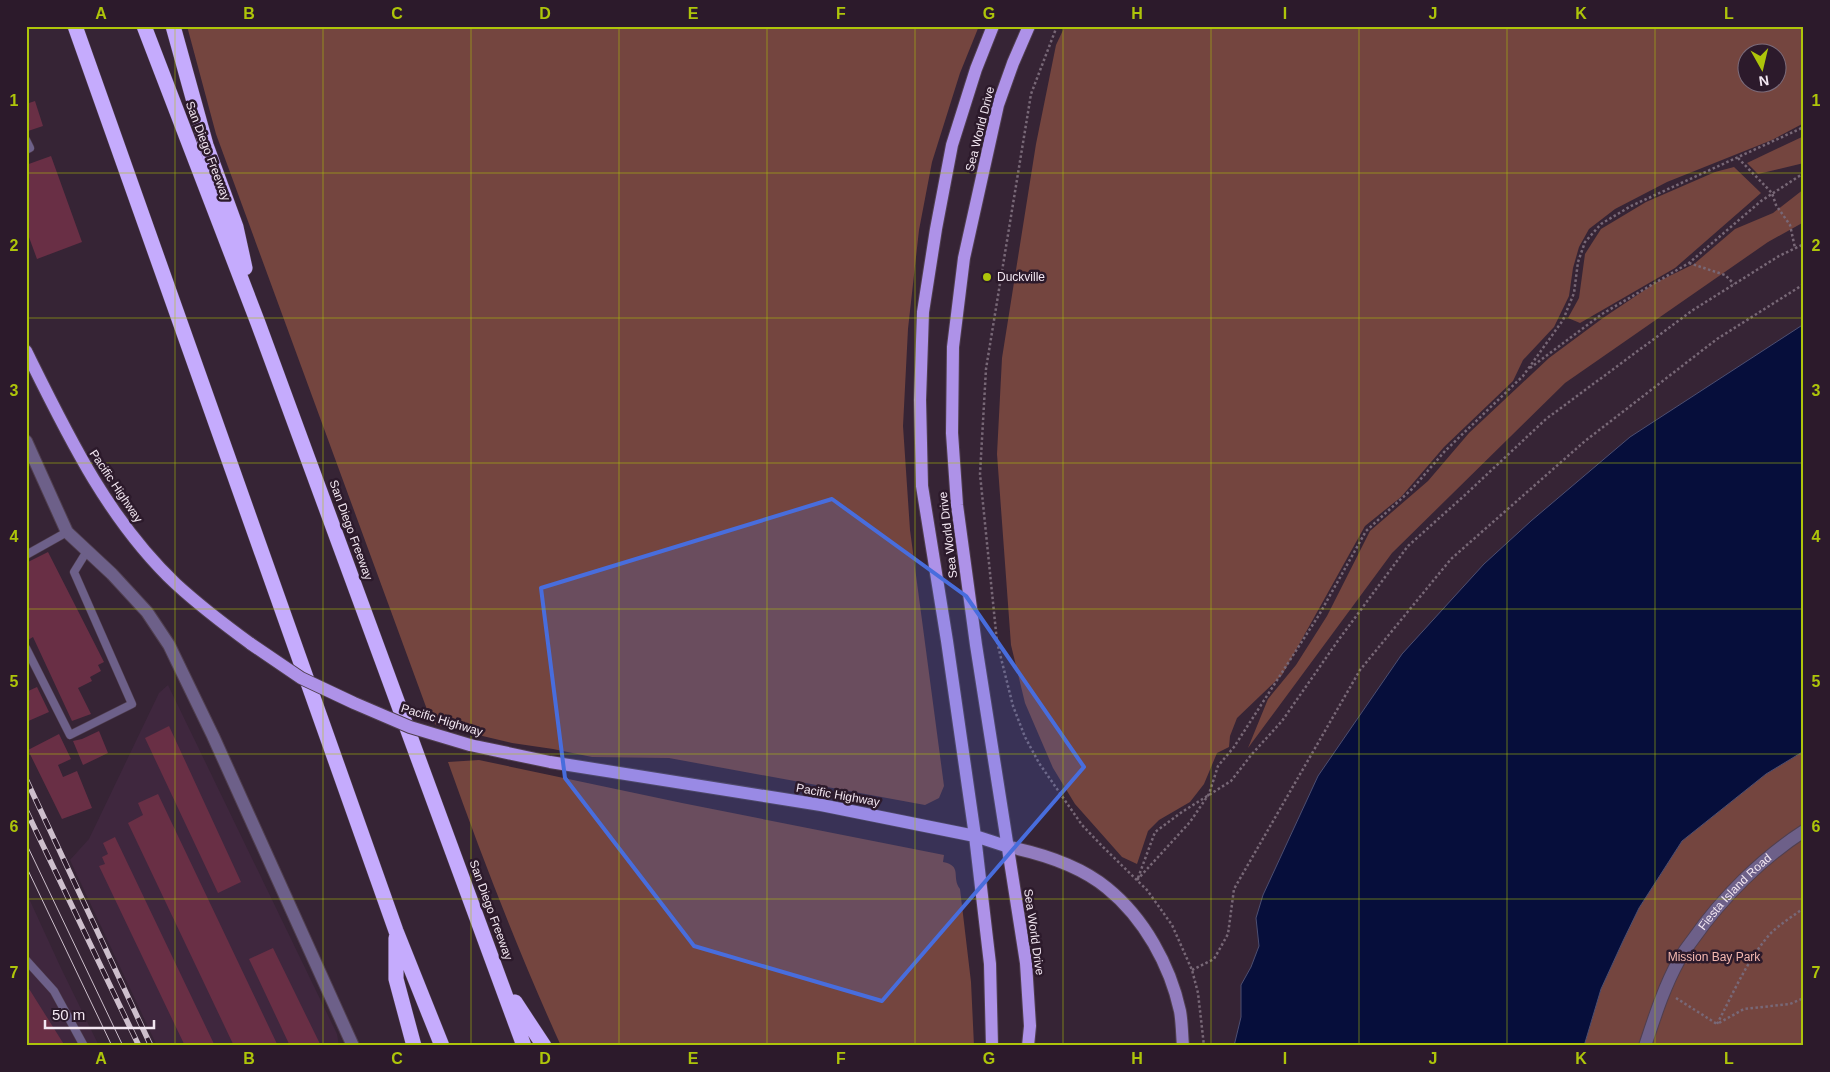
<svg xmlns="http://www.w3.org/2000/svg" width="1830" height="1072" font-family="Arial,sans-serif">
  <rect width="100%" height="100%" fill="#362435"/>
  <path fill="#3f273e" d="M168,685l169,349 2,12h-182l-87,-186 19,-21 70,-146z
    M26,892l34,74 39,80h-73z"/>
  <path fill="#74453f" fill-rule="evenodd" d="M187,26h792l-19,47 -28,89 -13,68 -11,99 -5,97 7,104 34,256 -5,12 -14,7 -256,-47 -77,-1 -39,-8 -41,-6 -76,-18 -7,-10 -213,-581z
    M1065,26h739v97l-32,17 -105,42 -52,27 -26,20 -10,18 -6,21 -4,28 -15,31 -31,33 -10,21 -69,66 -43,50 -36,29 -83,149 -45,43 -7,18 -1,11 -12,6 -13,31 -14,18 -31,18 -11,11 -11,33 -15,-7 -47,-53 -22,-36 -28,-65 -14,-58 -14,-191 5,-96 34,-214 20,-99zM1748,52h30v30h-30z
    M1804,136v27l-46,11 -11,-11z
    M1734,167l27,26 -86,75 -95,55 -12,-5 11,-20 6,-44 16,-25 45,-27 69,-30z
    M1804,189v33l-36,20 -203,141 -173,170 -144,195 20,-49 28,-34 31,-49 43,-85 58,-50 41,-48 80,-75 54,-40 52,-35 39,-19 41,-35 38,-16z
    M1804,751v295h-220l17,-57 22,-48 16,-33 43,-67 84,-67z
    M479,760l203,43 262,52 -1,7c20,4 8,15 17,27l11,93 3,64h-413c-42,-93 -79,-188 -113,-284z"/>
  <path fill="#060e3b" stroke="#4d4f72" d="M1804,324v427l-38,23 -84,67 -43,67 -16,33 -22,48 -17,57h-350l7,-29v-32l10,-18 8,-21 -3,-28 7,-23 55,-119 84,-122 82,-90 47,-43 99,-84z"/>
  <path fill="#692f45" d="M35,101l8,25 -15,5 -2,-7v-20z
    M51,156l31,86 -45,17 -11,-30v-64z
    M48,552l56,110 -6,3 3,6 -11,6 2,4 -14,7 13,26 -19,7 -39,-84 -5,3 -2,-2v-75z
    M37,687l12,25 -23,10v-30z
    M169,726l72,156 -23,11 -73,-155z
    M99,731l9,22 -25,12 -10,-24 9,-2z
    M59,734l12,25 -13,6 5,12 14,-6 15,37 -30,11 -34,-69z
    M158,794l120,252h-44l-106,-223 15,-8 -5,-12z
    M115,837l100,209h-30l-86,-180 6,-2 -3,-7 6,-3 -5,-11z
    M273,948l48,98h-31l-41,-87z
    M26,984l39,62h-39z"/>
  <g fill="none" stroke-linecap="round" stroke-linejoin="round">
    <g stroke="#503f4f" stroke-width="9">
      <path id="lane" d="M26,140l4,8 -4,2
        M26,555l41,-23
        M26,648l44,87 62,-31 -58,-132 13,-21
        M26,960l28,31 30,55"/>
    </g>
    <g stroke="#503f4f" stroke-width="14">
      <g id="street">
        <path d="M26,441l41,91 45,42 35,38 22,33 44,91 140,310"/>
        <path id="s1" d="M1645,1046c10,-30 19,-59 34,-86 4,-8 10,-15 15,-22 28,-40 68,-80 110,-107"/>
      </g>
    </g>
    <g stroke="#503f4f" stroke-width="14">
      <path id="secondary" d="M1009,847c34,7 70,18 98,41 37,30 63,77 73,123 2,11 2,24 3,35"/>
    </g>
    <g stroke="#503f4f" stroke-width="14">
      <path id="primary" d="M26,351c41,83 82,169 150,233 24,22 49,41 75,60
        M470,745l80,17 271,43 154,31 34,11
        M992,1046l-2,-82 -15,-128 -28,-195 -25,-155 -2,-86 3,-88 13,-83 16,-84 24,-76 17,-43
        M1028,1046l2,-20 -4,-63 -50,-318 -19,-140 -5,-72 1,-86 11,-89 34,-153 15,-42 16,-37"/>
    </g>
    <g stroke="#503f4f" stroke-width="16">
      <path id="highway" d="M75,26l321,905 46,115
        M144,26l114,297 266,723
        M173,26l33,119 30,82 9,41
        M396,938v41l18,67
        M515,1002l29,44"/>
    </g>
    <path stroke="#786877" stroke-width="2.5" stroke-dasharray="2.5 2.5" stroke-linecap="butt" d="M1057,26l-26,68 -45,275 -6,105 17,168 16,64 12,31 14,26 43,62 21,22 44,43 25,35 20,45 6,23 6,53
      M1738,158l34,35 4,12 14,20 5,23
      M1689,263l36,12 9,9
      M1530,368l72,-54 87,-51 72,-62 43,-28
      M1138,878l17,-46 27,-20 49,-31 21,-27 30,-33 55,-79 71,-96 57,-51 81,-76 147,-109 86,-54 25,-12
      M1137,880l53,-58 19,-28 9,-28 16,-19 85,-132 47,-84 46,-42 33,-38 78,-75 40,-56 11,-27 4,-31 7,-20 16,-18 30,-18 173,-79
      M1804,908c-11,8 -24,16 -34,26 -23,26 -37,60 -53,90l27,-15 46,-5 14,-6
      M1192,970l22,-11 14,-25 6,-45 126,-219 91,-111 134,-118 132,-102 87,-55
      M1676,998l41,26"/>
    <use href="#lane" stroke="#6d6089" stroke-width="8"/>
    <use href="#street" stroke="#6d6089" stroke-width="12"/>
    <use href="#secondary" stroke="#927cbf" stroke-width="12"/>
    <use href="#primary" stroke="#ae92e8" stroke-width="12"/>
    <use href="#highway" stroke="#c5abfd" stroke-width="15"/>
    <path stroke="#cdbfcc" stroke-width="1" d="M26,843l97,203
      M26,866l86,180"/>
    <g stroke="#cdbfcc" stroke-width="5.5">
      <path id="rail" d="M26,779l125,267
        M26,810l113,236"/>
    </g>
    <use href="#rail" stroke="#2c1a2b" stroke-width="4" stroke-dasharray="11" stroke-linecap="butt"/>
    <g stroke="#503f4f" stroke-width="14" stroke-linecap="butt">
      <path id="primary-bridge" d="M251,644l50,34 53,25 56,24 60,18"/>
    </g>
    <use href="#primary-bridge" stroke="#ae92e8" stroke-width="12"/>
  </g>
  <path fill="#486ddd" fill-opacity="0.2" stroke="#486ddd" stroke-width="4" stroke-linejoin="round" d="M832,499l134,97 118,171 -202,234 -188,-55 -129,-168 -24,-190z"/>
  <path fill="none" stroke="#aec50a" stroke-width="1" stroke-opacity="0.55" d="M175,26v1020M323,26v1020M471,26v1020M619,26v1020M767,26v1020M915,26v1020M1063,26v1020M1211,26v1020M1359,26v1020M1507,26v1020M1655,26v1020M26,173h1778M26,318h1778M26,463h1778M26,609h1778M26,754h1778M26,899h1778"/>
  <circle fill="#aec50a" stroke="#2c1a2b" stroke-width="2" cx="987" cy="277" r="5"/>
  <g text-anchor="middle" stroke-width="5" stroke-linejoin="round" paint-order="stroke">
    <g font-size="12" fill="#f3e7f2" stroke="#2c1a2b">
      <text transform="translate(980 129) rotate(-76)" y="4">Sea World Drive</text>
      <text transform="translate(208 151) rotate(69)" y="4">San Diego Freeway</text>
      <text transform="translate(116 486) rotate(56)" y="4">Pacific Highway</text>
      <text transform="translate(351 530) rotate(70)" y="4">San Diego Freeway</text>
      <text transform="translate(948 535) rotate(-97)" y="4">Sea World Drive</text>
      <text transform="translate(442 720) rotate(17)" y="4">Pacific Highway</text>
      <text transform="translate(838 795) rotate(10)" y="4">Pacific Highway</text>
      <text dy="4" stroke="none"><textPath href="#s1" startOffset="181">Fiesta Island Road</textPath></text>
      <text transform="translate(491 910) rotate(70)" y="4">San Diego Freeway</text>
      <text transform="translate(1034 932) rotate(82)" y="4">Sea World Drive</text>
    </g>
    <g font-size="12" fill="#f3e7f2" stroke="#2c1a2b" text-anchor="start">
      <text x="997" y="281">Duckville</text>
    </g>
    <g font-size="12" fill="#f4b8b0" stroke="#2c1a2b">
      <text x="1714" y="961">Mission Bay Park</text>
    </g>
  </g>
  <rect width="1830" height="1072" fill="none" stroke="#2c1a2b" stroke-width="55"/>
  <g transform="translate(1762 68) rotate(172)"><circle r="24" fill="#2c1a2b" stroke="#7c6c7b"/>
  <path d="M0-4L9 19L0 12L-9 19Z" fill="#aec50a"/>
  <text y="-8" font-size="14" font-weight="bold" text-anchor="middle" fill="#f3e7f2">N</text>
  </g>
  <path d="M45 1020v8h109v-8" fill="none" stroke="#f3e7f2" stroke-width="2.5"/>
  <text x="52" y="1020" font-size="15" fill="#f3e7f2" stroke="#2c1a2b" stroke-width="4" paint-order="stroke">50 m</text>
  <rect x="28" y="28" width="1774" height="1016" fill="none" stroke="#aec50a" stroke-width="2"/>
  <g font-size="16" text-anchor="middle" font-weight="bold" fill="#aec50a">
    <text x="101" y="19">A</text>
    <text x="249" y="19">B</text>
    <text x="397" y="19">C</text>
    <text x="545" y="19">D</text>
    <text x="693" y="19">E</text>
    <text x="841" y="19">F</text>
    <text x="989" y="19">G</text>
    <text x="1137" y="19">H</text>
    <text x="1285" y="19">I</text>
    <text x="1433" y="19">J</text>
    <text x="1581" y="19">K</text>
    <text x="1729" y="19">L</text>
    <text x="14" y="106">1</text>
    <text x="1816" y="106">1</text>
    <text x="14" y="251">2</text>
    <text x="1816" y="251">2</text>
    <text x="14" y="396">3</text>
    <text x="1816" y="396">3</text>
    <text x="14" y="542">4</text>
    <text x="1816" y="542">4</text>
    <text x="14" y="687">5</text>
    <text x="1816" y="687">5</text>
    <text x="14" y="832">6</text>
    <text x="1816" y="832">6</text>
    <text x="14" y="978">7</text>
    <text x="1816" y="978">7</text>
    <text x="101" y="1064">A</text>
    <text x="249" y="1064">B</text>
    <text x="397" y="1064">C</text>
    <text x="545" y="1064">D</text>
    <text x="693" y="1064">E</text>
    <text x="841" y="1064">F</text>
    <text x="989" y="1064">G</text>
    <text x="1137" y="1064">H</text>
    <text x="1285" y="1064">I</text>
    <text x="1433" y="1064">J</text>
    <text x="1581" y="1064">K</text>
    <text x="1729" y="1064">L</text>
  </g>
</svg>
